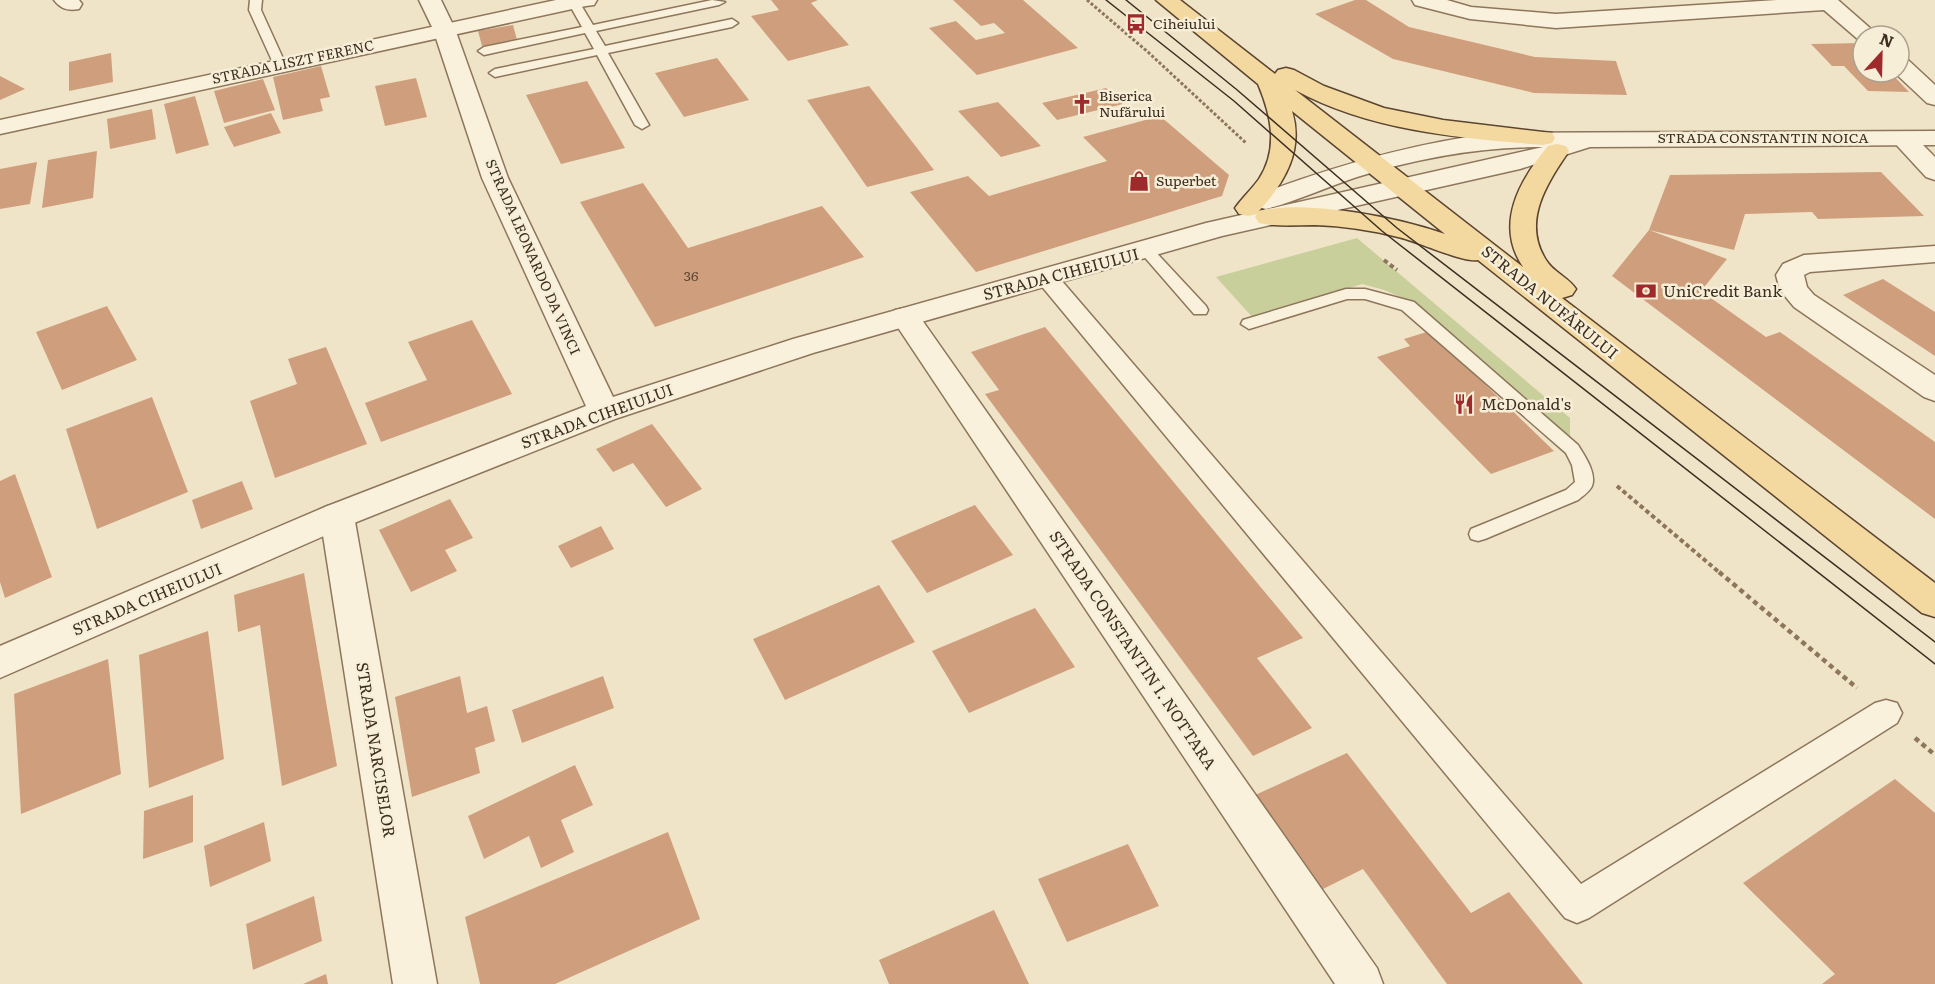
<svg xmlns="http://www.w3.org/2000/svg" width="1935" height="984" font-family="Literata,serif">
  <rect width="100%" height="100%" fill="#f0e4c8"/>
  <path fill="#c9cf9b" d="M1357,238l213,180v22l-161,-139 -25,-11 -22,-6 -108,35 -38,-42z"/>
  <path fill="#cf9f7d" d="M771,0h47l-7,3 38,42 -61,16 -37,-45 28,-6z
    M953,0h70l55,48 -101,27 -48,-47 27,-7 20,19 29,-7 -11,-10 -13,3z
    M1355,0h11l43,27 126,30 81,4 11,34 -93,-2 -141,-34 -78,-45z
    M513,25l4,15 -35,6 -4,-15z
    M1862,43l1,29h27l19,20 -41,-1 -24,-25h-12l-21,-22z
    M111,53l2,29 -44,9v-29z
    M717,58l32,42 -65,17 -29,-44z
    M321,66l9,31 -10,2 3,12 -40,9 -10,-43z
    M0,76l25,13 -25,11z
    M416,78l11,39 -42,9 -10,-40z
    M263,79l12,31 -51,13 -10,-32z
    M587,81l38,67 -64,16 -35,-69z
    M869,86l65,84 -67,17 -60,-87z
    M1106,88l17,16 -66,16 -15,-17z
    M195,96l14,49 -33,9 -12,-50z
    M998,102l43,44 -40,11 -43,-46z
    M152,109l4,30 -46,10 -3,-30z
    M271,113l10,20 -47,14 -10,-20z
    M1160,116l69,59 -7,21 -246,76 -66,-80 58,-16 21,20 118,-35 -24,-24z
    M97,151l-4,47 -51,10 6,-48z
    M37,162l-7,42 -30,5v-40z
    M1881,172l43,44 -106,3 -6,-7 -67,2 -11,36 -85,-20 21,-55z
    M643,183l45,65 134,-42 42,51 -209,70 -75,-125z
    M1649,230l78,29 -26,32 65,46 14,-5 155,110v77l-323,-243z
    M1883,279l52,33v44l-92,-61z
    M107,306l30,54 -75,30 -26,-58z
    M472,320l40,74 -131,48 -16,-39 62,-23 -19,-38z
    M1045,327l258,311 -46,20 55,70 -59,28 -268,-362 14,-4 -28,-38z
    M1430,331l124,120 -63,23 -114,-117 33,-11 -6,-7z
    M326,347l41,97 -92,34 -25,-77 47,-17 -9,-25z
    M152,397l36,95 -91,37 -31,-100z
    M652,424l50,65 -36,18 -33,-44 -20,9 -17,-23z
    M15,474l37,103 -47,21 -5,-16v-101z
    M242,481l11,28 -52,20 -9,-29z
    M450,499l23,39 -28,12 12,21 -46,21 -32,-62z
    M975,505l38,50 -86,38 -36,-52z
    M601,526l13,23 -43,19 -13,-22z
    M304,573l33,193 -55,20 -22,-161 -22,7 -4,-37z
    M879,585l36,57 -130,58 -32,-61z
    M1035,608l40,59 -106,46 -37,-62z
    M208,631l16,128 -75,29 -10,-133z
    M108,659l13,115 -100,40 -7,-120z
    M460,676l7,37 20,-7 8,35 -20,7 5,25 -68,24 -17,-100z
    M603,676l11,32 -92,35 -10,-33z
    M1347,753l124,160 38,-21 74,92h-136l-84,-115 -44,22 -66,-95z
    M575,765l18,40 -32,15 13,32 -33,16 -12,-32 -45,23 -16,-43z
    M1895,779l40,34v171h-113l13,-10 -92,-91z
    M193,795v47l-50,17 1,-48z
    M264,822l7,39 -61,26 -6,-41z
    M668,832l32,87 -145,65h-75l-15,-67z
    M1128,844l31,62 -92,36 -29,-63z
    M314,896l8,45 -69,29 -7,-46z
    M994,910l35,74h-140l-10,-24z
    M326,974l2,10h-25z"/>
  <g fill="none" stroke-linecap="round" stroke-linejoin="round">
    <g stroke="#8d765c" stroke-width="3">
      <path id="service" d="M250,0h12l-1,10 25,55 -2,3h-8l-2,-3 -25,-55z
        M570,0h8l15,25 119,-25 13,2 -6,3 -123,26 9,15 127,-27 6,4 -6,4 -124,26 41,72 -7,4 -7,-4 -38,-70 -102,22 -6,-4 6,-4 99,-20 -9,-16 -101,22 -6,-4 6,-4 98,-20 -14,-25z
        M1146,245l5,2 55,59 2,4 -2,4h-12l-53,-61 -2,-3 2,-3z
        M1346,289h19l49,13 164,143c6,10 19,28 14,41 -2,5 -9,10 -14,14l-93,39 -7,2 -7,-2 -2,-5 2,-5 95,-39 9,-8 -3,-17 -6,-12 -164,-143 -37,-11h-18l-98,30 -8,-5 2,-4z"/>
    </g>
    <g stroke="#8d765c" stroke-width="3">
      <path id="pedestrian" d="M1047,271l8,2 526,611 294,-181 11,-3 11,3 5,10 -5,10 -308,195 -12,5 -12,-5 -526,-635 -3,-5 3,-5z"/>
    </g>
    <g stroke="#8d765c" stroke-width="3">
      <path id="minor" d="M54,0h25l3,4 -3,5c-11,2 -18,0 -25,-9z
        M556,0h41l-3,5 -8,1 -586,128v-14z
        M1412,0h35l24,7 85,7 221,-14h61l41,36h-16v5h-3l-36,-31 -268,18 -86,-9 -55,-14z
        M1899,57l8,2 28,26v20l-8,-2 -33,-31h5z
        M1903,132l9,2 23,23v23l-9,-3 -35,-38 3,-5z
        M1935,246v16l-125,10 -6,3 3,12 7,8 121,80v26l-11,-4 -130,-90 -14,-17 -4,-15 7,-11 21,-9z
        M905,308l10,2 462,658 6,16h-48l-444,-667 4,-7z
        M337,503l12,4 5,9 83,468h-44l-73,-468 5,-9z"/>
    </g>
    <g stroke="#8d765c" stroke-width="3">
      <path id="tertiary" d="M419,0h22l14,29 53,149 105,219 180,-58 413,-116 337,-76c-64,0 -125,11 -186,30 -30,10 -60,24 -91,32l-9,-2 -4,-6 4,-6c78,-29 156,-52 239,-62l439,-2v14l-345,2 -70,22 -298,67 -409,117 -198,66 -266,106 -349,153v-32l325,-139 261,-101 -104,-228 -49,-149z"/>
    </g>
    <g stroke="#5b4430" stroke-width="3">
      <path id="primary" d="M1156,0h24l95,74 3,-4 8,-2 8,2 30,16 60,22 59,12 109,13 3,5 -3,5 -9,2c-83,-7 -173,-14 -248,-55l228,177c-29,-43 -3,-87 25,-121l9,-2 9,2 3,5c-21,31 -48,70 -23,109 7,12 22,17 30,29l-4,6 -10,3 373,285v34l-13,-4 -444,-353c-15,3 -61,-19 -80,-23 -27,-7 -56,-11 -83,-12 -19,0 -39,2 -56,-2l-4,-6 2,-3 -9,2 -9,-2 -4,-6c7,-10 17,-19 24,-29 20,-31 12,-64 -1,-95zM1292,111l153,123c-46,-16 -138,-35 -186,-23 26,-29 45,-61 33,-100z"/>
    </g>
    <path stroke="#8d765c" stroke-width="3" stroke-dasharray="3 2" stroke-linecap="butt" d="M1087,0l62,53 97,90"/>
    <path stroke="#8d765c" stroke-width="4" stroke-dasharray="4.5 3" stroke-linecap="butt" d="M1384,260l13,10
      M1617,486l103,87"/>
    <path stroke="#8d765c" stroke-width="4.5" stroke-dasharray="5 4" stroke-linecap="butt" d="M1719,572l138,116
      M1915,738l20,17"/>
    <use href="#service" fill="#faf1dc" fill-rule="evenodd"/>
    <use href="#pedestrian" fill="#faf1dc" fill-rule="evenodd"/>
    <use href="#minor" fill="#faf1dc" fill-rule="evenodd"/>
    <use href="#tertiary" fill="#faf1dc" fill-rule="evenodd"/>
    <use href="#primary" fill="#f3d9a0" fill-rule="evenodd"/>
    <path stroke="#3d2e20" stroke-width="1.5" d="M1106,0l128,101 148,130 553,433
      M1126,0l110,89 161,139 538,414"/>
  </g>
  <defs>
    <g id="bus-bare" transform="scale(1.62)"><path d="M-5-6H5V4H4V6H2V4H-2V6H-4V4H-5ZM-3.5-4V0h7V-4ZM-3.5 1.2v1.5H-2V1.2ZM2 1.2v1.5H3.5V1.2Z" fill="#9e2a2b" stroke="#f7eed8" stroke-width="2.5" paint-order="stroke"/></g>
    <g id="church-bare" transform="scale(1.62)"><path d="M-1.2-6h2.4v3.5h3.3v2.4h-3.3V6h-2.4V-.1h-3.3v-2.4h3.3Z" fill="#9e2a2b" stroke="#f7eed8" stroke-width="2.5" paint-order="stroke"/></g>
    <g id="shop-bare" transform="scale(1.62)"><path d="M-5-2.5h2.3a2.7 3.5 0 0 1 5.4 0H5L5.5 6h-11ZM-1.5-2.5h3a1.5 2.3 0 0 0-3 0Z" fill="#9e2a2b" stroke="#f7eed8" stroke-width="2.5" paint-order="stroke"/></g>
    <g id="bank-bare" transform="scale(1.62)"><path d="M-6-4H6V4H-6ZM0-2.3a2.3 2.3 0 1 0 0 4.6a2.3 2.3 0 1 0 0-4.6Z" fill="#9e2a2b" stroke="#f7eed8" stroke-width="2.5" paint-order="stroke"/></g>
    <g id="restaurant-bare" transform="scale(1.62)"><path d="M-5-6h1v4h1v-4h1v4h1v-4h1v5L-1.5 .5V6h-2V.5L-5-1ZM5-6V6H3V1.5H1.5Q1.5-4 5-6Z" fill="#9e2a2b" stroke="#f7eed8" stroke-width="2.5" paint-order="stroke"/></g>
  </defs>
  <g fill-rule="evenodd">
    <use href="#bus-bare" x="1136" y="24"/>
    <use href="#church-bare" x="1082" y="104"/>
    <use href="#shop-bare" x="1139" y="181"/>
    <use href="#bank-bare" x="1646" y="291"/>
    <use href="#restaurant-bare" x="1464" y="404"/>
  </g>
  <g text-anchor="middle" stroke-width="5" stroke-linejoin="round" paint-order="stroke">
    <g font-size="14" fill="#3d2e20" stroke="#f7eed8" text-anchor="start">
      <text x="1153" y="29">Ciheiului</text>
      <text x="1099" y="101">Biserica<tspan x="1099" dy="16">Nufărului</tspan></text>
      <text x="1156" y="186">Superbet</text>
    </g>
    <g font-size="14" fill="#3d2e20" stroke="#f7eed8">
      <text transform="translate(293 62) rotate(-12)" y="5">STRADA LISZT FERENC</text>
      <text x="1763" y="143">STRADA CONSTANTIN NOICA</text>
      <text transform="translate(533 257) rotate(66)" y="5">STRADA LEONARDO DA VINCI</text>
    </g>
    <g font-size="14" fill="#624a37">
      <text x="691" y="281">36</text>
    </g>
    <g font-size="16" fill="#3d2e20" stroke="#f7eed8">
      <text transform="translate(1061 274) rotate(-15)" y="6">STRADA CIHEIULUI</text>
      <text transform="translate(1550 302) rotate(39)" y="6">STRADA NUFĂRULUI</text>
      <text transform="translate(597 416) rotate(-20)" y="6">STRADA CIHEIULUI</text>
      <text transform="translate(147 599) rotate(-23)" y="6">STRADA CIHEIULUI</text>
      <text transform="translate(1133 650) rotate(56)" y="6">STRADA CONSTANTIN I. NOTTARA</text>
      <text transform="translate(376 750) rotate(81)" y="6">STRADA NARCISELOR</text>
    </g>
    <g font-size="16" fill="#3d2e20" stroke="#f7eed8" text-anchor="start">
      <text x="1663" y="297">UniCredit Bank</text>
      <text x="1481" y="410">McDonald's</text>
    </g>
  </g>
  <g transform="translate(1881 54) rotate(22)"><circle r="28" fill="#f7eed8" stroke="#ada18e" stroke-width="1.5"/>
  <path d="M0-4.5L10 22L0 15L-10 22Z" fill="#9e2a2b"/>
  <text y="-9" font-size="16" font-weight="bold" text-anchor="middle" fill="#3d2e20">N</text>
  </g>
</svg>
